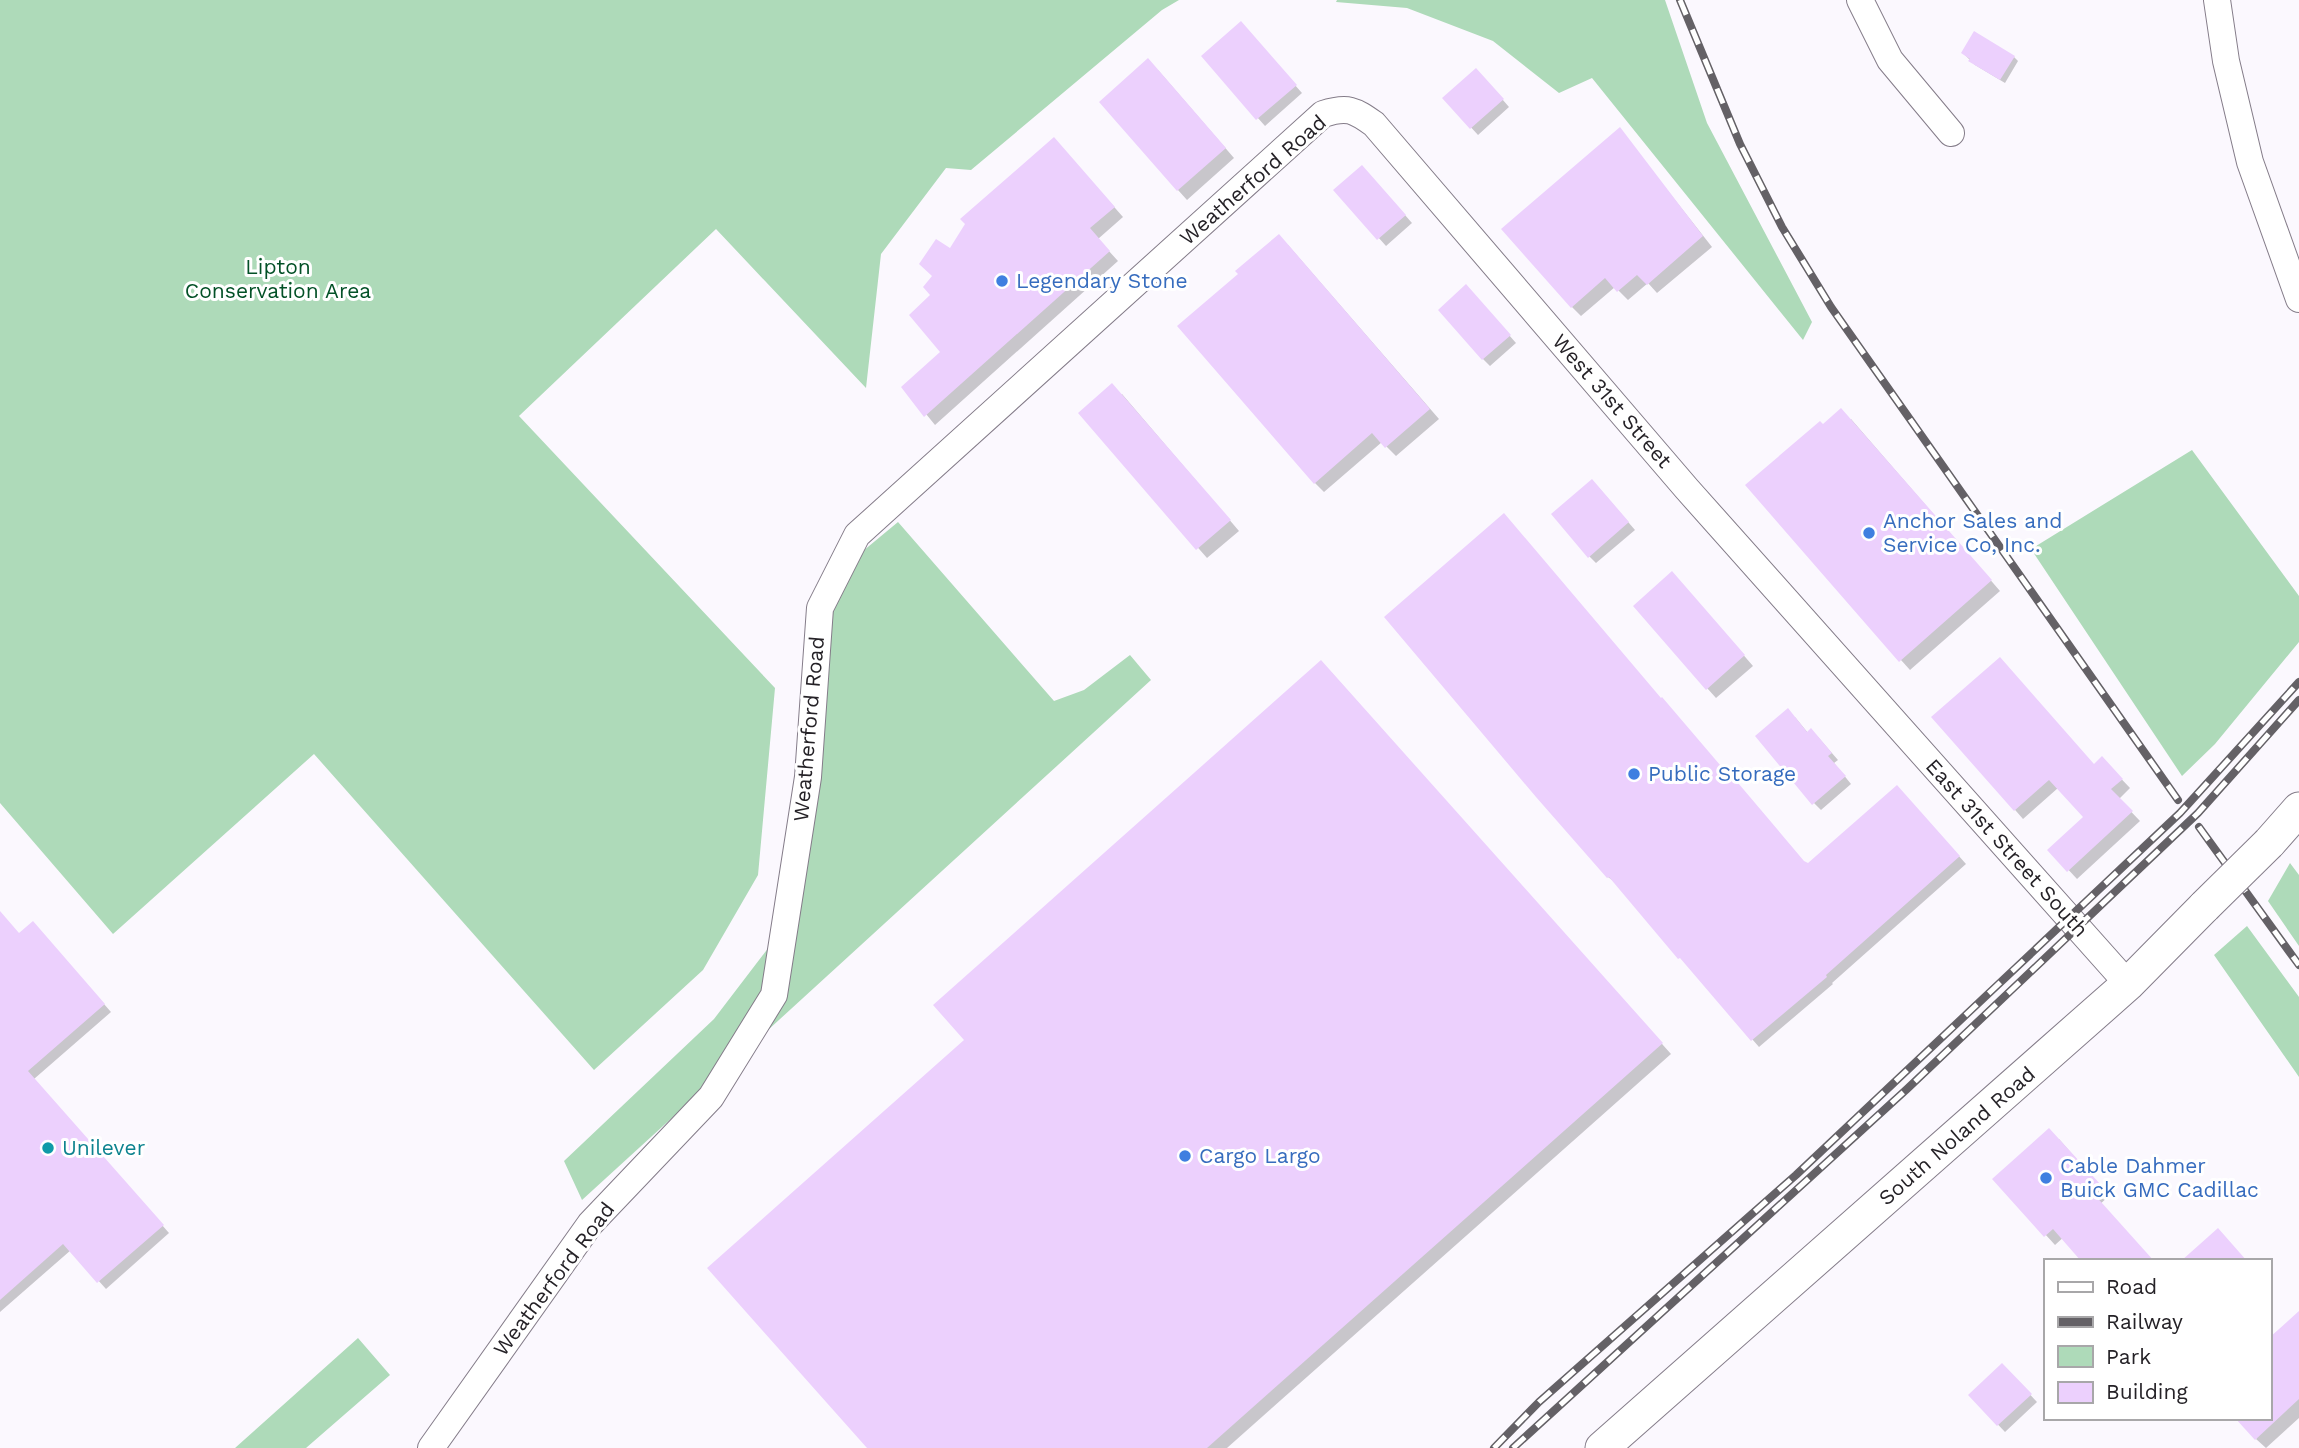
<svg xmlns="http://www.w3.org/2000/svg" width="2299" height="1448" font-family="'Work Sans',sans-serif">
  <rect width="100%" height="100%" fill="#fbf8fe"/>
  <path fill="#aedab9" d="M0,0h1179l-17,10 -191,160 -25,-2 -65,86 -15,134 -150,-159 -197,187 256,272 -17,187 -55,95 -109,100 -280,-316 -201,180 -113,-131z
    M1337,0h328l42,123 105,199 -9,18 -211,-262 -33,15 -66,-52 -86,-33 -71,-6z
    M2192,450l107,146v46l-84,102 -33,32 -151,-227z
    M898,522l156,179 30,-11 46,-35 21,25 -569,520 -18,-39 150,-142 55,-72 57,-350 31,-41z
    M2290,863l9,12v71l-31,-45z
    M2247,926l52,71v80l-85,-122z
    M358,1338l32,37 -84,73h-71z"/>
  <path fill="#0003" d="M1247,31l55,62 -37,33 -62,-70z
    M1963,53l51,4 4,4 -13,22 -30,-18z
    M1158,70l76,88 -47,42 -9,-10z
    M1483,77l26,30 -31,28 -34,-37z
    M1620,130l92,117 -55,46 -9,-10 -20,17 -13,-13 -34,29 -9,-9z
    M1063,149l60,68 -25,22 20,22 -183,164 -31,-38 38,-35 -9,-57 18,-45z
    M1369,174l43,49 -26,23 -50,-56z
    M1288,245l151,174 -43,37 -14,-14 -58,50 -9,-9z
    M1473,294l43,49 -26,23 -7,-7z
    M1122,394l117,137 -32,27 -127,-145z
    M1851,419l149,172 -90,79 -9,-10 -78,-234z
    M1599,488l36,42 -39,33 -7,-7z
    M1681,583l72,83 -37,32 -9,-10z
    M1330,671l341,383 -444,394h-357l96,-408z
    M1661,700l144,164 4,1 95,-71 62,70 -134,119 1,1 -74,63 -143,-164 -8,-6z
    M1795,717l13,16 10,4 20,23 -4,3 17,21 -30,26 -7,-7z
    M1934,717l160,48 16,2 20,21 -11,11 21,22 -63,58 -27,-29 35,-33 -27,-29 -35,31z
    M0,912l19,23 20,-5 72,82 -77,67 135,154 -63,56 -35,-39 -71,62z
    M2059,1139l50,57 -54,49 -60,-66z
    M2299,1313v105l-33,30 -10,-9 13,-21z
    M2002,1365l35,37 -32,30 -35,-37z"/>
  <path fill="#ecd0fd" d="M1241,21l56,64 -41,35 -55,-64z
    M1974,31l41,25 -15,24 -32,-19 2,-2 -9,-6z
    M1148,58l78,90 -49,43 -78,-89z
    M1476,68l28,31 -34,30 -28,-31z
    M1620,127l83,109 -56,49 -10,-10 -20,17 -12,-14 -34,30 -70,-79z
    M1054,137l61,70 -25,21 20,23 -186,166 -23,-30 39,-35 -31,-37 21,-20 -7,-8 9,-11 -13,-12 17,-25 14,9 15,-24 -5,-5z
    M1362,165l44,50 -29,25 -44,-50z
    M1279,234l151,175 -45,39 -13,-15 -58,51 -137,-158 61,-52 -3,-3z
    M1466,284l45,51 -29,25 -44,-50z
    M1112,383l119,137 -35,30 -118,-137z
    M1841,408l151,172 -93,82 -154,-177 75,-64 3,3z
    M1592,479l37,43 -41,36 -37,-44z
    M1504,513l157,185 1,-1 70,82 1,-2 71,84 4,2 89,-78 63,71 -134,119 1,2 -76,64 -71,-83 -2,1 -69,-82 -2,1 -71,-81 -152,-180z
    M1672,571l73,84 -39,35 -73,-84z
    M2000,657l94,107 8,-8 21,23 -12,10 22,22 -66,61 -20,-22 36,-33 -34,-37 -35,31 -83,-94z
    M1321,660l342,383 -456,405h-340l-160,-180 257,-228 -31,-35z
    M1788,708l19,24 4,-4 21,25 -4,3 18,20 -34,29 -57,-69z
    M0,911l19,22 14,-12 72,83 -77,67 136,154 -67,58 -34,-39 -63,56z
    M2049,1128l52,57 -8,8 61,68h-73l-28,-32 -9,8 -52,-58z
    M2218,1228l29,33h-66z
    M2299,1311v88l-44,41 -20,-22h34v-80z
    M2002,1363l30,31 -35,32 -29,-31z"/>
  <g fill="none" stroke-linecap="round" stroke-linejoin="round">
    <g stroke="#847c89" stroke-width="28">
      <path id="minor" d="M1860,0l30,60 61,73
        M2217,0l9,61 24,101 49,137
        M431,1448l159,-224 121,-127 63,-102 34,-218 12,-169 37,-73 466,-421c25,-8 31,-4 51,10l313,365 441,495"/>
    </g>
    <g stroke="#847c89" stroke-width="35">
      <path id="major" d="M2269,843l30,-34
        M1602,1448l526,-464 77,-78"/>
    </g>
    <use href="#minor" stroke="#fff" stroke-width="26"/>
    <use href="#major" stroke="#fff" stroke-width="33"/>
    <g stroke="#646166" stroke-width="8">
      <path id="rail" d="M1680,0l60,144 42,83 49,80 347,493
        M2199,827l100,138
        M1494,1448l45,-46 257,-227 384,-362 119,-131
        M1513,1448l394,-359 291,-276 101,-113"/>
    </g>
    <use href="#rail" stroke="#fff" stroke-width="5" stroke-dasharray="16" stroke-linecap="butt"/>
    <g stroke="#847c89" stroke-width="35" stroke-linecap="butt">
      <path id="major-bridge" d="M2205,906l64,-63"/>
    </g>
    <use href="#major-bridge" stroke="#fff" stroke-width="33"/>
  </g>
  <g fill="#3f7fe0" stroke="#fff" stroke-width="2.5">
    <circle cx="1002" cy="281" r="7"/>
    <circle cx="1869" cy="533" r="7"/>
    <circle cx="1634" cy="774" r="7"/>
    <circle cx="1185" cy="1156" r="7"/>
    <circle cx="2046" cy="1178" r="7"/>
  </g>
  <circle fill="#0f9aa8" stroke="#fff" stroke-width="2.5" cx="48" cy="1148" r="7"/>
  <g text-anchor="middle" stroke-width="6" stroke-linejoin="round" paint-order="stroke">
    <g font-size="21" fill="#252227" stroke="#fff">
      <text transform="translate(1253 180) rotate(-41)" y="7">Weatherford Road</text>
      <text transform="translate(1612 401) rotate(49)" y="7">West 31st Street</text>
      <text transform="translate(809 729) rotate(-85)" y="7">Weatherford Road</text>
      <text transform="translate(2007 848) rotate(48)" y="7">East 31st Street South</text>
      <text transform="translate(1957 1136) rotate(-41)" y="7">South Noland Road</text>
      <text transform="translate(554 1279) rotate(-53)" y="7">Weatherford Road</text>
    </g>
    <g font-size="21" fill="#035127" stroke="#fff">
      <text x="278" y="274">Lipton<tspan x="278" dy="24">Conservation Area</tspan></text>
    </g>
    <g font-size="21" fill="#366cbe" stroke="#fff" text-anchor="start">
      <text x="1016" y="288">Legendary Stone</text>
      <text x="1883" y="528">Anchor Sales and<tspan x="1883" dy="24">Service Co, Inc.</tspan></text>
      <text x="1648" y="781">Public Storage</text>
      <text x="1199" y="1163">Cargo Largo</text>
      <text x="2060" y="1173">Cable Dahmer<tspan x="2060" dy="24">Buick GMC Cadillac</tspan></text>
    </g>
    <g font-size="21" fill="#0d838f" stroke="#fff" text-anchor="start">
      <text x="62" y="1155">Unilever</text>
    </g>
  </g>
  <rect x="2044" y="1259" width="228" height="161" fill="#ffffff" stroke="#a8a7a9" stroke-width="2"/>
  <rect x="2058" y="1282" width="35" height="10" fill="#ffffff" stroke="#a8a7a9" stroke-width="2"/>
  <text x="2106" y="1294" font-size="21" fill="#252227">Road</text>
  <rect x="2058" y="1317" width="35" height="10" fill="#646166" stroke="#a8a7a9" stroke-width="2"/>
  <text x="2106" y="1329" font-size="21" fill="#252227">Railway</text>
  <rect x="2058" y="1346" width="35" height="21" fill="#aedab9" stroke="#a8a7a9" stroke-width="2"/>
  <text x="2106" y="1364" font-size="21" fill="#252227">Park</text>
  <rect x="2058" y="1382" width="35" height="21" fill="#ecd0fd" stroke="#a8a7a9" stroke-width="2"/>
  <text x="2106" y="1399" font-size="21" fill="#252227">Building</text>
</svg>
